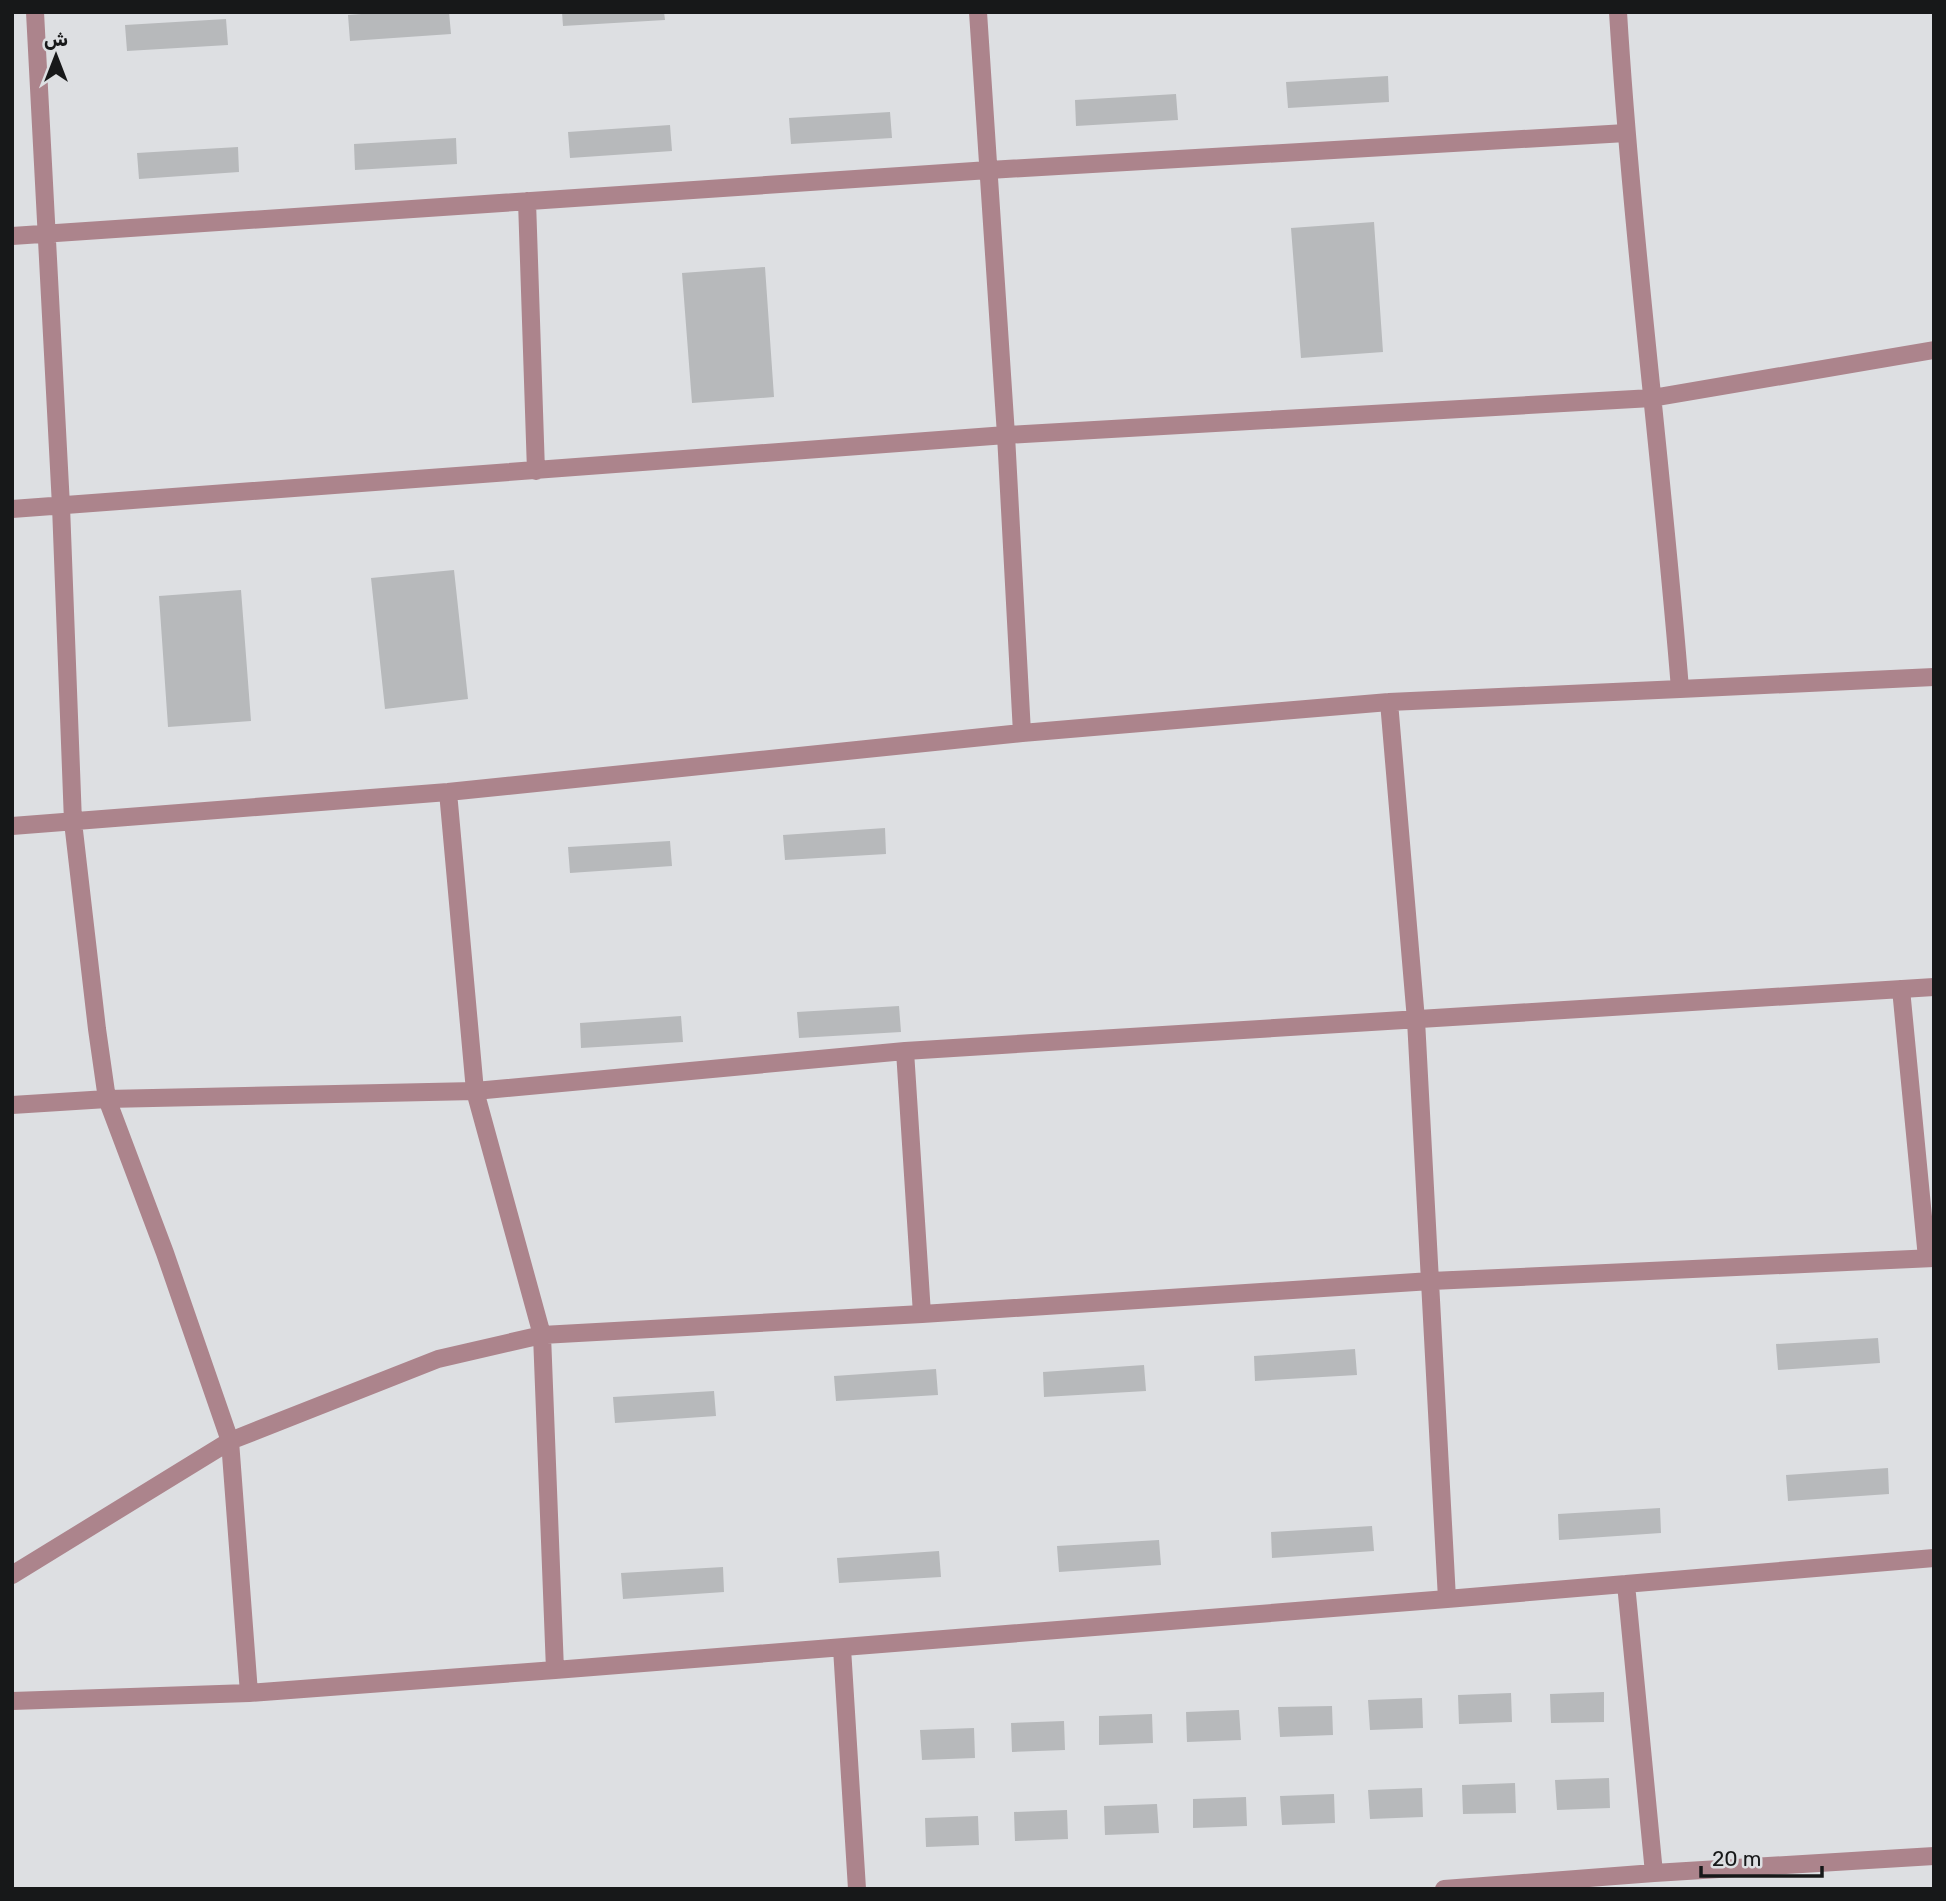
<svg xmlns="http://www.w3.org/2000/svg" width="1946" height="1901" font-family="Rubik,Cairo,sans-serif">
  <rect width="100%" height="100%" fill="#dddfe2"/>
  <path fill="#b7b9bb" d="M388,12h61l2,22 -101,7 -2,-26z
    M562,12h102l1,8 -102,6z
    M226,19l2,26 -101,6 -2,-26z
    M1388,76l1,26 -101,6 -2,-26z
    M1176,94l2,26 -102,6 -1,-26z
    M890,112l2,26 -101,6 -2,-26z
    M670,125l2,26 -102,7 -2,-26z
    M456,138l1,26 -102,6 -1,-26z
    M238,147l1,25 -100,7 -2,-26z
    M1374,222l9,130 -82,6 -10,-130z
    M765,267l9,130 -82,6 -10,-130z
    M454,570l14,129 -83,10 -14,-131z
    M241,590l10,131 -83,6 -9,-131z
    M885,828l1,26 -101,6 -2,-25z
    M670,841l2,25 -102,7 -2,-26z
    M899,1006l2,26 -102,6 -2,-26z
    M681,1016l2,26 -102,6 -1,-25z
    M1878,1338l2,25 -102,7 -2,-26z
    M1355,1349l2,26 -102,6 -1,-25z
    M1144,1365l2,26 -102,6 -1,-25z
    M936,1369l2,26 -102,6 -2,-25z
    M714,1391l2,25 -101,7 -2,-26z
    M1888,1468l1,26 -101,7 -2,-26z
    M1660,1508l1,25 -102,7 -1,-26z
    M1372,1526l2,25 -102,7 -1,-26z
    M1159,1540l2,25 -102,7 -2,-26z
    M939,1551l2,26 -102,6 -2,-25z
    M723,1567l1,25 -101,7 -2,-26z
    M1604,1692v30l-53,1 -1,-29z
    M1511,1693l1,29 -53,2 -1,-29z
    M1422,1698l1,30 -53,2 -2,-30z
    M1332,1706l1,29 -53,2 -2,-30z
    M1239,1710l2,30 -54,2 -1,-30z
    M1152,1714l1,29 -54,2v-29z
    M1064,1721l1,29 -53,2 -1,-29z
    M974,1728l1,30 -53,2 -2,-30z
    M1609,1778l1,30 -53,2 -2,-30z
    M1515,1783l1,30 -53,1 -1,-29z
    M1422,1788l1,29 -53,2 -2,-29z
    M1334,1794l1,29 -53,2 -2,-29z
    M1246,1797l1,29 -54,2v-29z
    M1157,1804l2,29 -54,2 -1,-29z
    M1067,1810l1,29 -53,2 -1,-29z
    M978,1816l1,29 -53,2 -1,-29z"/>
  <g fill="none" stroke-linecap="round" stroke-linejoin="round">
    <path stroke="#ac848c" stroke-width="18" d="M35,12l26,494 12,316 24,207 10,70 58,154 65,188 19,252
      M978,12l28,423 16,298
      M1618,12c14,227 44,451 62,677l254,-12
      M527,201l9,270
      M12,236l977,-66 637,-37
      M12,509l994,-74 646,-37 282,-48
      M1389,702l27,318 31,579
      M448,792l27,299 67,244 13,335
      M12,826l436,-34 574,-59 367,-31 291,-13
      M1901,989l26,269
      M905,1051l17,263
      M12,1105l95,-6 368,-8 430,-40 1029,-64
      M12,1575l218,-134 208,-82 104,-24 380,-21 509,-33 503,-23
      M1626,1584l28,289
      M842,1648l15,241
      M12,1701l237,-8 306,-23 892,-71 487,-41
      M1444,1889l210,-16 280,-17"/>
  </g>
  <rect width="1946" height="1901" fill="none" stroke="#171819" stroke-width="28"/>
  <g transform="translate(56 56)" stroke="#dddfe2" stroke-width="5" paint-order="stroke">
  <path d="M0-5L12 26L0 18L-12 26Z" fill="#171819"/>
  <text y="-10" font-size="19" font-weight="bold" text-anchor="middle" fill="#171819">ش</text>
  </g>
  <path d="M1701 1866v10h121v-10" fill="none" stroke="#171819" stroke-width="3.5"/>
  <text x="1712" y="1866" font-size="21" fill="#171819" stroke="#dddfe2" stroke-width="5" paint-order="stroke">20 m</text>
</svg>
